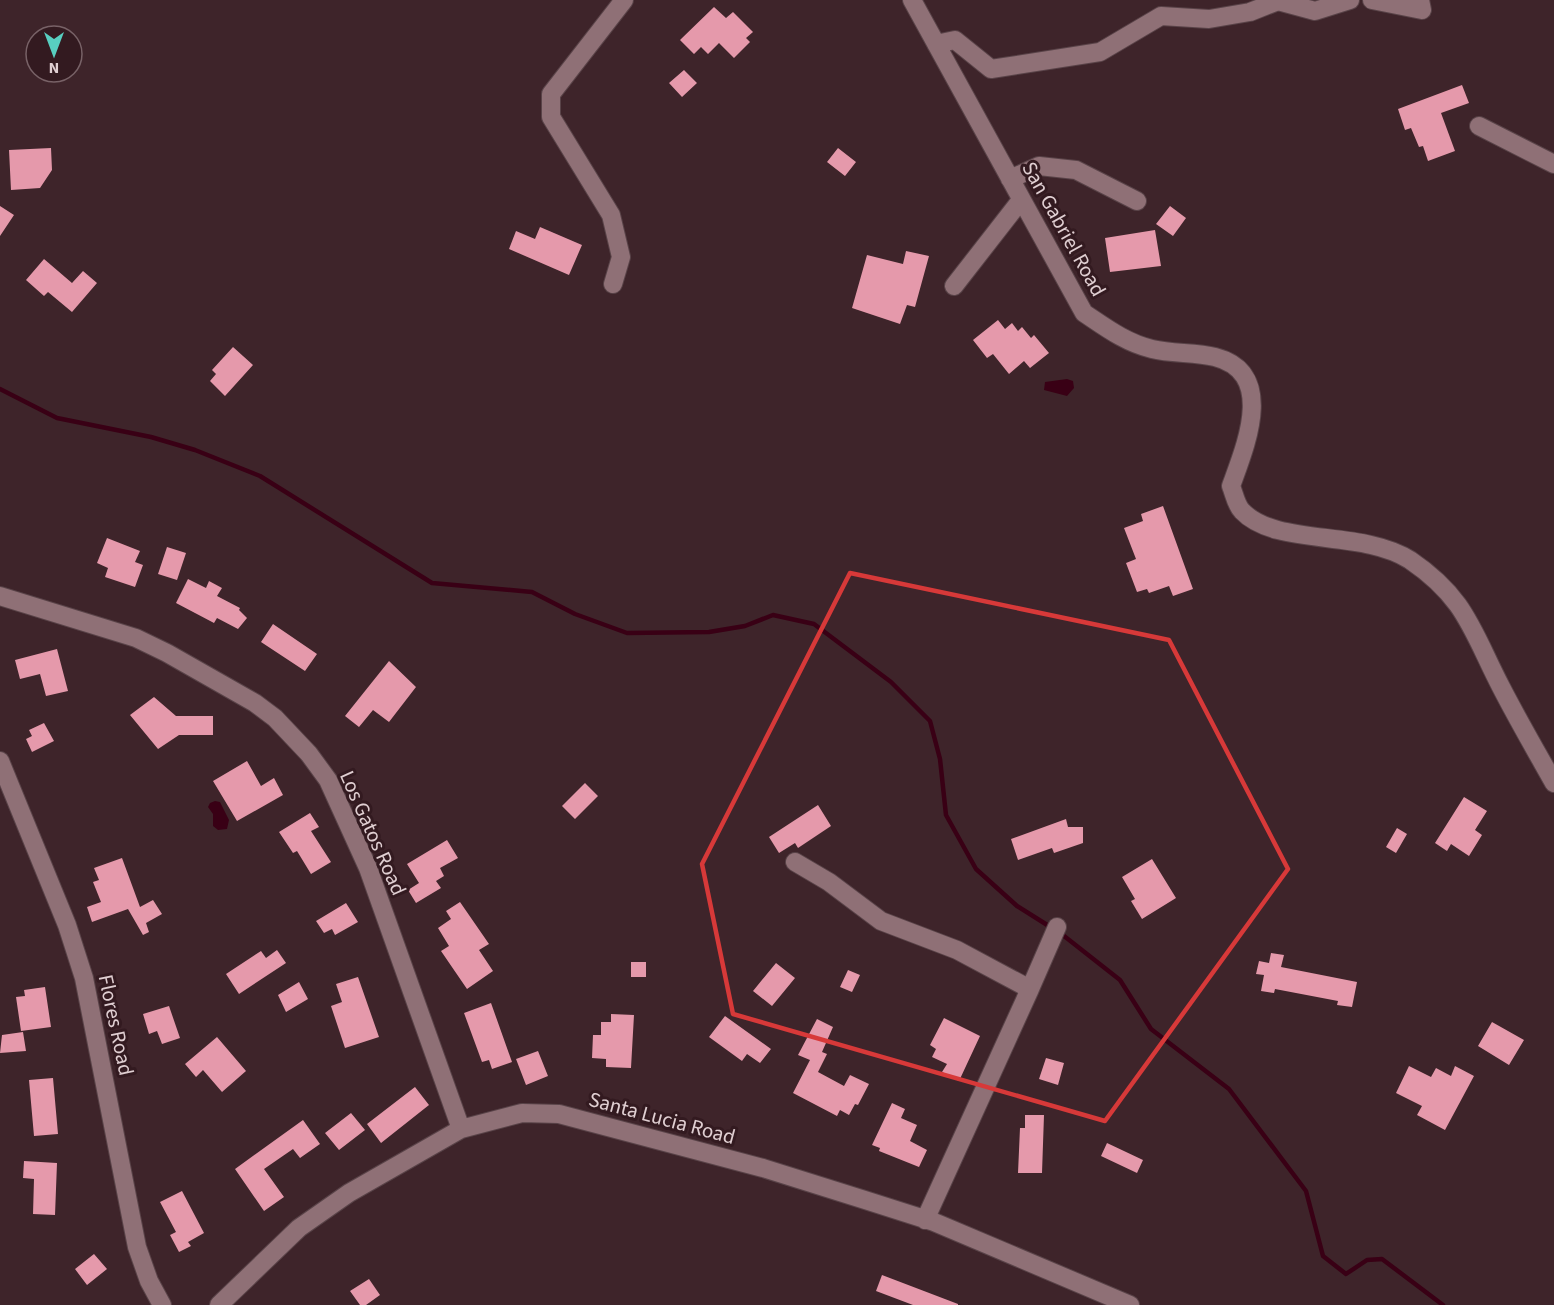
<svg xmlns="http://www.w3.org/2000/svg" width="1554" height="1305" font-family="'Source Sans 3',sans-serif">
  <rect width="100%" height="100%" fill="#3e242a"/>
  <path fill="#390015" d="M1067,379l6,2 1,7 -7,8 -23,-6 1,-8z
    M215,801l5,1 9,18 -2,9 -9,1 -5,-4v-12l-5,-7 2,-4z"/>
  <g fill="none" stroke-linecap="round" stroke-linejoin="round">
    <path stroke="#390015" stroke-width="4.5" d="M0,389l57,29 94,19 44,13 65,26 172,107 100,9 43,22 52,19 82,-1 36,-6 28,-11 41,9 77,58 39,39 10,38 6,56 30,54 41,37 35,22
      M1059,932l61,48 31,49 78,60 77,102 17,65 23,18 21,-14 15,-1 61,46"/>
  </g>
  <path fill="#e599ab" d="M714,7l12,11 7,-6 20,20 -7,6 4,4 -16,16 -15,-15 -11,11 -7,-7 -7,7 -14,-14z
    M684,70l13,13 -15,14 -13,-14z
    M1462,85l7,18 -28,10 14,38 -27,10 -5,-15 -4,1 -8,-19 -6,2 -7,-21z
    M51,148l1,22 -12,18 -29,2 -2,-40z
    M838,148l18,14 -11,14 -18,-14z
    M0,206l14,9 -14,21z
    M1170,206l16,12 -13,18 -17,-12z
    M540,227l42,18 -13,30 -60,-26 7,-18 19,8z
    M1155,230l6,36 -51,6 -5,-34z
    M906,251l23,5 -14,51 -8,-2 -7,19 -48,-16 15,-53 36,9z
    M44,259l28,24 11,-12 14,12 -25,29 -24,-20 -4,4 -18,-16z
    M998,320l7,9 7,-6 6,8 4,-4 9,11 3,-3 15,18 -19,15 -6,-7 -15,13 -16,-20 -6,4 -14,-18z
    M233,347l20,18 -28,31 -15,-15 6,-7 -4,-4z
    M1163,506l30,83 -20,7 -4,-10 -20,7 -2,-4 -10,3 -11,-29 10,-4 -12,-31 19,-7 -2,-7z
    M107,538l33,13 -5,11 8,3 -8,22 -30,-10 3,-9 -11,-5z
    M167,547l19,6 -9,27 -19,-6z
    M188,579l18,9 3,-7 13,7 -5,8 23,12 -1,2 8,8 -9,11 -21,-11 -3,5 -38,-20z
    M273,624l44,30 -12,17 -44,-29z
    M57,649l11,42 -22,5 -6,-22 -20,5 -5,-19z
    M389,661l27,26 -27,35 -16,-12 -14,17 -14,-11z
    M154,697l22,19h37v19h-34l-21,14 -28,-34z
    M44,723l10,18 -22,11 -6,-13 6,-3 -3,-6z
    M247,761l14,25 13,-8 9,17 -46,26 -24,-40z
    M585,783l13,13 -23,23 -13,-13z
    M1464,797l23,14 -12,19 7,5 -13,21 -18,-12 -4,7 -12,-8z
    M818,805l13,21 -33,22 -3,-5 -16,10 -10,-16z
    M310,813l9,14 -8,4 20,31 -20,12 -14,-23 -4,2 -14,-21z
    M1066,819l2,8h15v16l-29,10 -2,-5 -34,12 -7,-21z
    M1397,828l10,6 -11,19 -10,-6z
    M447,840l11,18 -18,10 4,8 -8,5 5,7 -25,15 -8,-13 11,-7 -12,-19z
    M122,858l18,49 13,-7 9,14 -16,9 3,9 -6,3 -15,-26 -36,13 -5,-15 14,-5 -8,-20 6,-2 -5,-12z
    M1152,859l24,39 -34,21 -11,-18 4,-2 -13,-22z
    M460,902l29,42 -10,6 14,21 -26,18 -26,-38 8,-5 -11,-18 13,-9 -5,-8z
    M346,903l12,19 -23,13 -3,-6 -8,4 -8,-12z
    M277,950l9,13 -47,31 -13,-20 35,-23 5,7z
    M1271,953l13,2 -3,12 76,15 -5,25 -15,-2 1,-4 -63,-12 -1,4 -13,-2 3,-16 -8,-1 3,-13 10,2z
    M631,962h15v15h-15z
    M776,963l19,15 -23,28 -19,-15z
    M848,970l12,5 -8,17 -12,-5z
    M358,977l21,60 -34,11 -14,-42 11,-4 -6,-18z
    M299,982l9,17 -22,13 -8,-17z
    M45,987l6,40 -30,4 -5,-34 9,-1 -1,-6z
    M491,1003l21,59 -20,7 -3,-9 -7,2 -18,-49z
    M169,1006l11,32 -18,6 -5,-13 -8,3 -6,-20z
    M611,1014l23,1 -3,53 -25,-1v-8l-14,-1 1,-23h8v-13h10z
    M725,1016l46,33 -11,14 -13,-9 -5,7 -33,-24z
    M944,1018l36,18 -21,45 -17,-9 5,-8 -15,-7 4,-8 -6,-4z
    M817,1019l16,8 -11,25 5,2 -9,18 26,14 6,-11 19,9 -11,21 -3,-1 -6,11 -9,-5 -3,6 -44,-23 17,-33 -12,-5z
    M1492,1022l32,18 -15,25 -31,-19z
    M23,1032l3,19 -26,2 2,-18z
    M217,1037l29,34 -24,21 -19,-22 -7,7 -11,-13z
    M538,1051l10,25 -22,9 -10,-26z
    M1046,1058l18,5 -6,22 -19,-6z
    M1409,1066l22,11 5,-9 15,8 4,-10 19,10 -29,54 -28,-15 5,-9 -26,-13z
    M53,1078l5,56 -24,2 -5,-56z
    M415,1087l14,18 -48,38 -14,-19z
    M892,1103l13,6 -4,9 16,7 -7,16 17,9 -8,17 -40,-16 1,-3 -8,-3z
    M351,1113l14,17 -26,20 -14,-17z
    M1025,1115h19l-2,58h-24l2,-45h5z
    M303,1120l17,24 -20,14 -7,-9 -29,20 20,28 -20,14 -29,-42z
    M1107,1143l36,17 -6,13 -36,-17z
    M24,1161l33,2 -2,52 -22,-1 1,-35 -11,-1z
    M182,1191l22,42 -16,9 3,4 -12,6 -9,-17 6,-3 -16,-30z
    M94,1254l13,15 -20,16 -12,-16z
    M882,1275l76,29v1h-45l-37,-14z
    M369,1279l11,16 -14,10h-6l-10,-14z"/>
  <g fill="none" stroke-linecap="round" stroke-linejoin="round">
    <g stroke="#594348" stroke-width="20">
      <path id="minor" d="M912,0l172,313c21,14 42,30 68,36 20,5 43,3 63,8 62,16 30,90 16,129 3,7 5,19 11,25 34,36 120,18 168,49 56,38 62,71 91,127 17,33 35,64 53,96
        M1372,0l50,10 -2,-10
        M936,44l19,-4 36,29 109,-17 61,-36 48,3 41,-7 28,-11 37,10 35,-11
        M1479,126l75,38
        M1010,179l29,-13 37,4 61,31
        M613,284l8,-27 -10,-42 -60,-98v-23l73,-94
        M954,286l67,-86
        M0,596l136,42 31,15 88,50 20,15 34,36 19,26 40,88 93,261
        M0,761l67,164 17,53 53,269 12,34 13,24
        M795,862l34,20 52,39 76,29 73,39 -105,231
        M1030,989l27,-62
        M219,1305l80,-77 50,-35 112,-64 61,-16 37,1 204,54 102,32 69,22 196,83"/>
    </g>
    <use href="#minor" stroke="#8f7076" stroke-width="18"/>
  </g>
  <path fill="none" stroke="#d73939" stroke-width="4.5" stroke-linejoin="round" d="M850,573l319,67 119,229 -183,252 -372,-107 -31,-150z"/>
  <g text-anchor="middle" stroke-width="6" stroke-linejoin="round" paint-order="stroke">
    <g font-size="21" fill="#e0cfd2" stroke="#331a20">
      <text transform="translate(1064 229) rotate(61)" y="7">San Gabriel Road</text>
      <text transform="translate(373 833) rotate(66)" y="7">Los Gatos Road</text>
      <text transform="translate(116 1025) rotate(78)" y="7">Flores Road</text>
      <text transform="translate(662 1118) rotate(15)" y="7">Santa Lucia Road</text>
    </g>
  </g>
  <g transform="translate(54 54) rotate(180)"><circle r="28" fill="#331a20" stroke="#786267" stroke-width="1.5"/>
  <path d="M0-4.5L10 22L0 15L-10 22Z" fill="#58cec0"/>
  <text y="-9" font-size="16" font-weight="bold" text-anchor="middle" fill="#e0cfd2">N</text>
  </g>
</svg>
